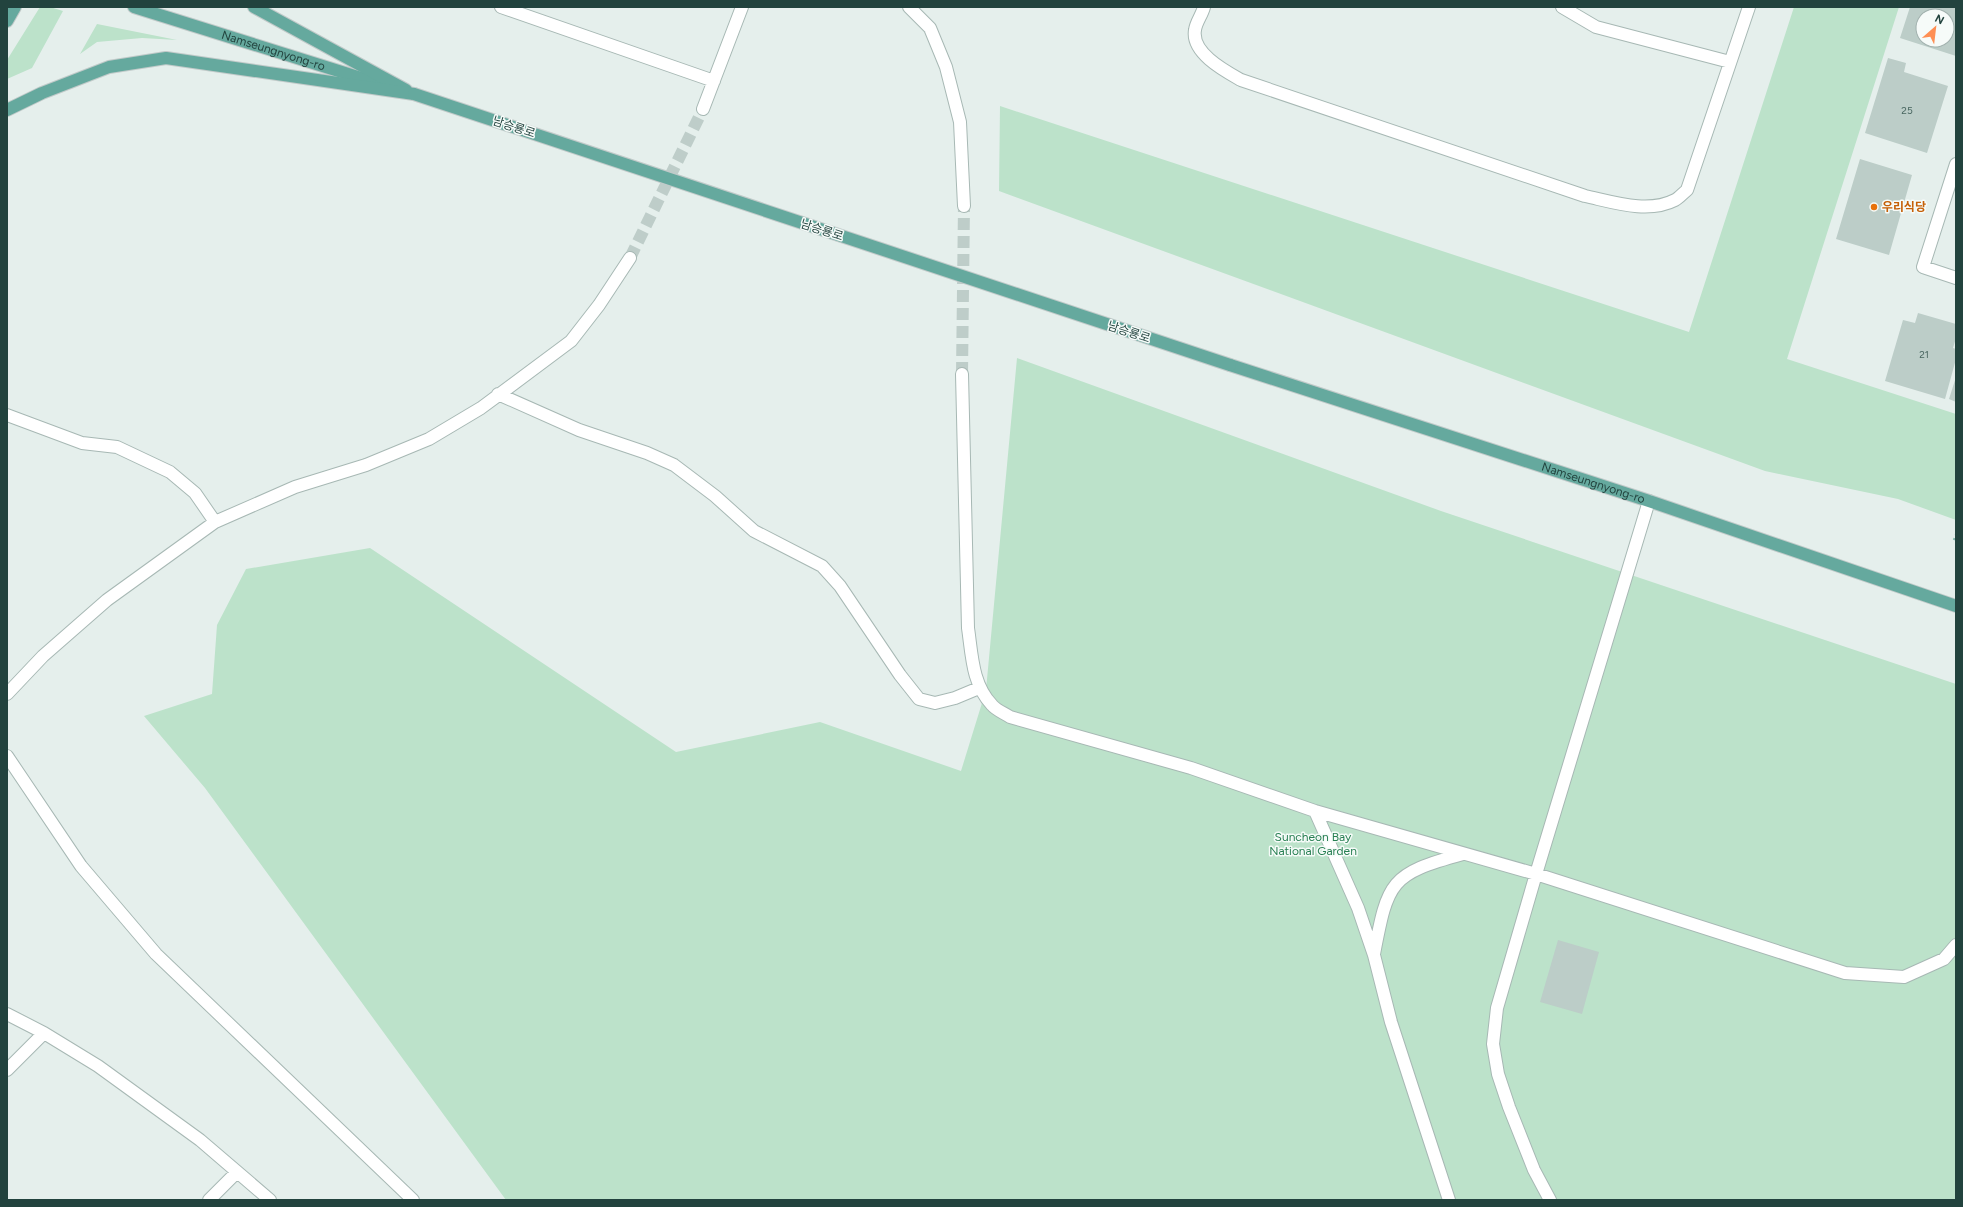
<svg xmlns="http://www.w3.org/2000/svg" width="1963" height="1207" font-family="Figtree,'Noto Sans KR',sans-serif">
  <rect width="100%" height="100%" fill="#e5efec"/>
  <path fill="#bce2ca" d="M40,7h10l13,4 -31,57 -25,11v-19z
    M1794,7h105l-112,352 169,55v106l-58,-21 -133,-28 -766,-280 1,-85 689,226z
    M97,24l80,16 -35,-2 -45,4 -17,12z
    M1017,358l424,153 515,173v516h-1450l-301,-412 -61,-72 68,-22 5,-69 29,-56 124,-21 306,204 144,-30 141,49 25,-81z"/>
  <path fill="#bccdc8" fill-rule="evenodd" d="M1910,7h46v49l-56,-18zM1923,16h24v24h-24z
    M1888,58l18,5 -2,9 44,14 -21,67 -62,-20z
    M1860,159l52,16 -23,80 -53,-16z
    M1918,313l38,11v14l-3,10 3,1v10l-11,40 -60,-18 18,-61 12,3z
    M1956,377v25l-7,-3z
    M1558,940l41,12 -17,62 -42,-12z"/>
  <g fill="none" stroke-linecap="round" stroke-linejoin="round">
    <path stroke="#becdc9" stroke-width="12" stroke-dasharray="12 6" stroke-linecap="butt" d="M630,258l73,-149
      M962,374l2,-168"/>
    <g stroke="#a7b8b4" stroke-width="14">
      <path id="minor" d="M501,7l213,74
        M909,7l21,21 16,39 14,55 4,84
        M1204,7c-2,8 -8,15 -9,23 -4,23 30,41 46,50l344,116c28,6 63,18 90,4 4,-2 8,-7 12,-10l62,-183
        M1562,7l34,20 134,35
        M703,109l39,-102
        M1956,164l-33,103 33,11
        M962,374l6,254c4,27 4,56 24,77 4,5 12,8 18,12l181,51 124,43 221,63 309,99 59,4 40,-18 12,-14
        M498,394l81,36 68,23 27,12 41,31 39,35 68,35 18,20 60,89 19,24 16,4 20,-5 24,-10
        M7,415l75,28 35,4 53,25 25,21 20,29
        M7,694l36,-38 64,-56 108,-78 80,-35 71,-22 63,-26 52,-31 90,-67 28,-36 31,-47
        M7,756l74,110 75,88 257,246
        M1315,811l43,97 16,47 17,67 58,178
        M1374,954c14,-73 16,-80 89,-100
        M7,1014l37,19 54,33 102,74 70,60
        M7,1070l37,-37
        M209,1200l28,-28
        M1550,1200l-16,-30 -25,-63 -11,-33 -5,-30 4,-36 39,-134 113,-373"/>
    </g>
    <g stroke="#c1cac9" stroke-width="14">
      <g id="major">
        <path id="s1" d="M134,7l243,76"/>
        <path d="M254,7l152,83"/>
        <path d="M7,21l8,-14"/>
        <path d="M7,110l35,-17 67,-26 57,-9 248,36"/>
        <path id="s2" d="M1230,365l419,136 307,105"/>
      </g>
    </g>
    <path stroke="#82b6ab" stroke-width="2.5" stroke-dasharray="2 3" stroke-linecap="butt" d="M1954,540l2,-5"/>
    <use href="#minor" stroke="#fff" stroke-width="12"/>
    <use href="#major" stroke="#65a99e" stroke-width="12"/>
    <g stroke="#c1cac9" stroke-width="14" stroke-linecap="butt">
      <path id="major-bridge" d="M414,94l816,271"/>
    </g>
    <use href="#major-bridge" stroke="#65a99e" stroke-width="12"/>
  </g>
  <circle fill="#e8710a" stroke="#f6fbf9" stroke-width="1.5" cx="1874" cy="207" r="4"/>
  <g text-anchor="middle" stroke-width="3" stroke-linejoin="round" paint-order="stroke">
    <g font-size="10" fill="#486660">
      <text x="1907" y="114">25</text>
      <text x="1924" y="358">21</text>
    </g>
    <g font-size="12" fill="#22433e" stroke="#f6fbf9">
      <text dy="4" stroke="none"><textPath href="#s1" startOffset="146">Namseungnyong-ro</textPath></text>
      <text transform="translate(514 127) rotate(18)" y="4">남승룡로</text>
      <text transform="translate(822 230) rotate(18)" y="4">남승룡로</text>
      <text transform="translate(1129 332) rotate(18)" y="4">남승룡로</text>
      <text dy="4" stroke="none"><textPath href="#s2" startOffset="382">Namseungnyong-ro</textPath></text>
    </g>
    <g font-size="12" font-weight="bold" fill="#c56008" stroke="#f6fbf9" text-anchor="start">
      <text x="1882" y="211">우리식당</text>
    </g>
    <g font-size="12" fill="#277f52" stroke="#f6fbf9">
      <text x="1313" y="841">Suncheon Bay<tspan x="1313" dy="14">National Garden</tspan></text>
    </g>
  </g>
  <rect width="1963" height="1207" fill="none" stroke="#22433e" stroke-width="16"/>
  <g transform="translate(1935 28) rotate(28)"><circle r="19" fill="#f6fbf9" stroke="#a1b1ae"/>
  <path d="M0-3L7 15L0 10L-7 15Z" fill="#fe8f54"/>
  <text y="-6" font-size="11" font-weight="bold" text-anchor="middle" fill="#22433e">N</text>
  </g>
</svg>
